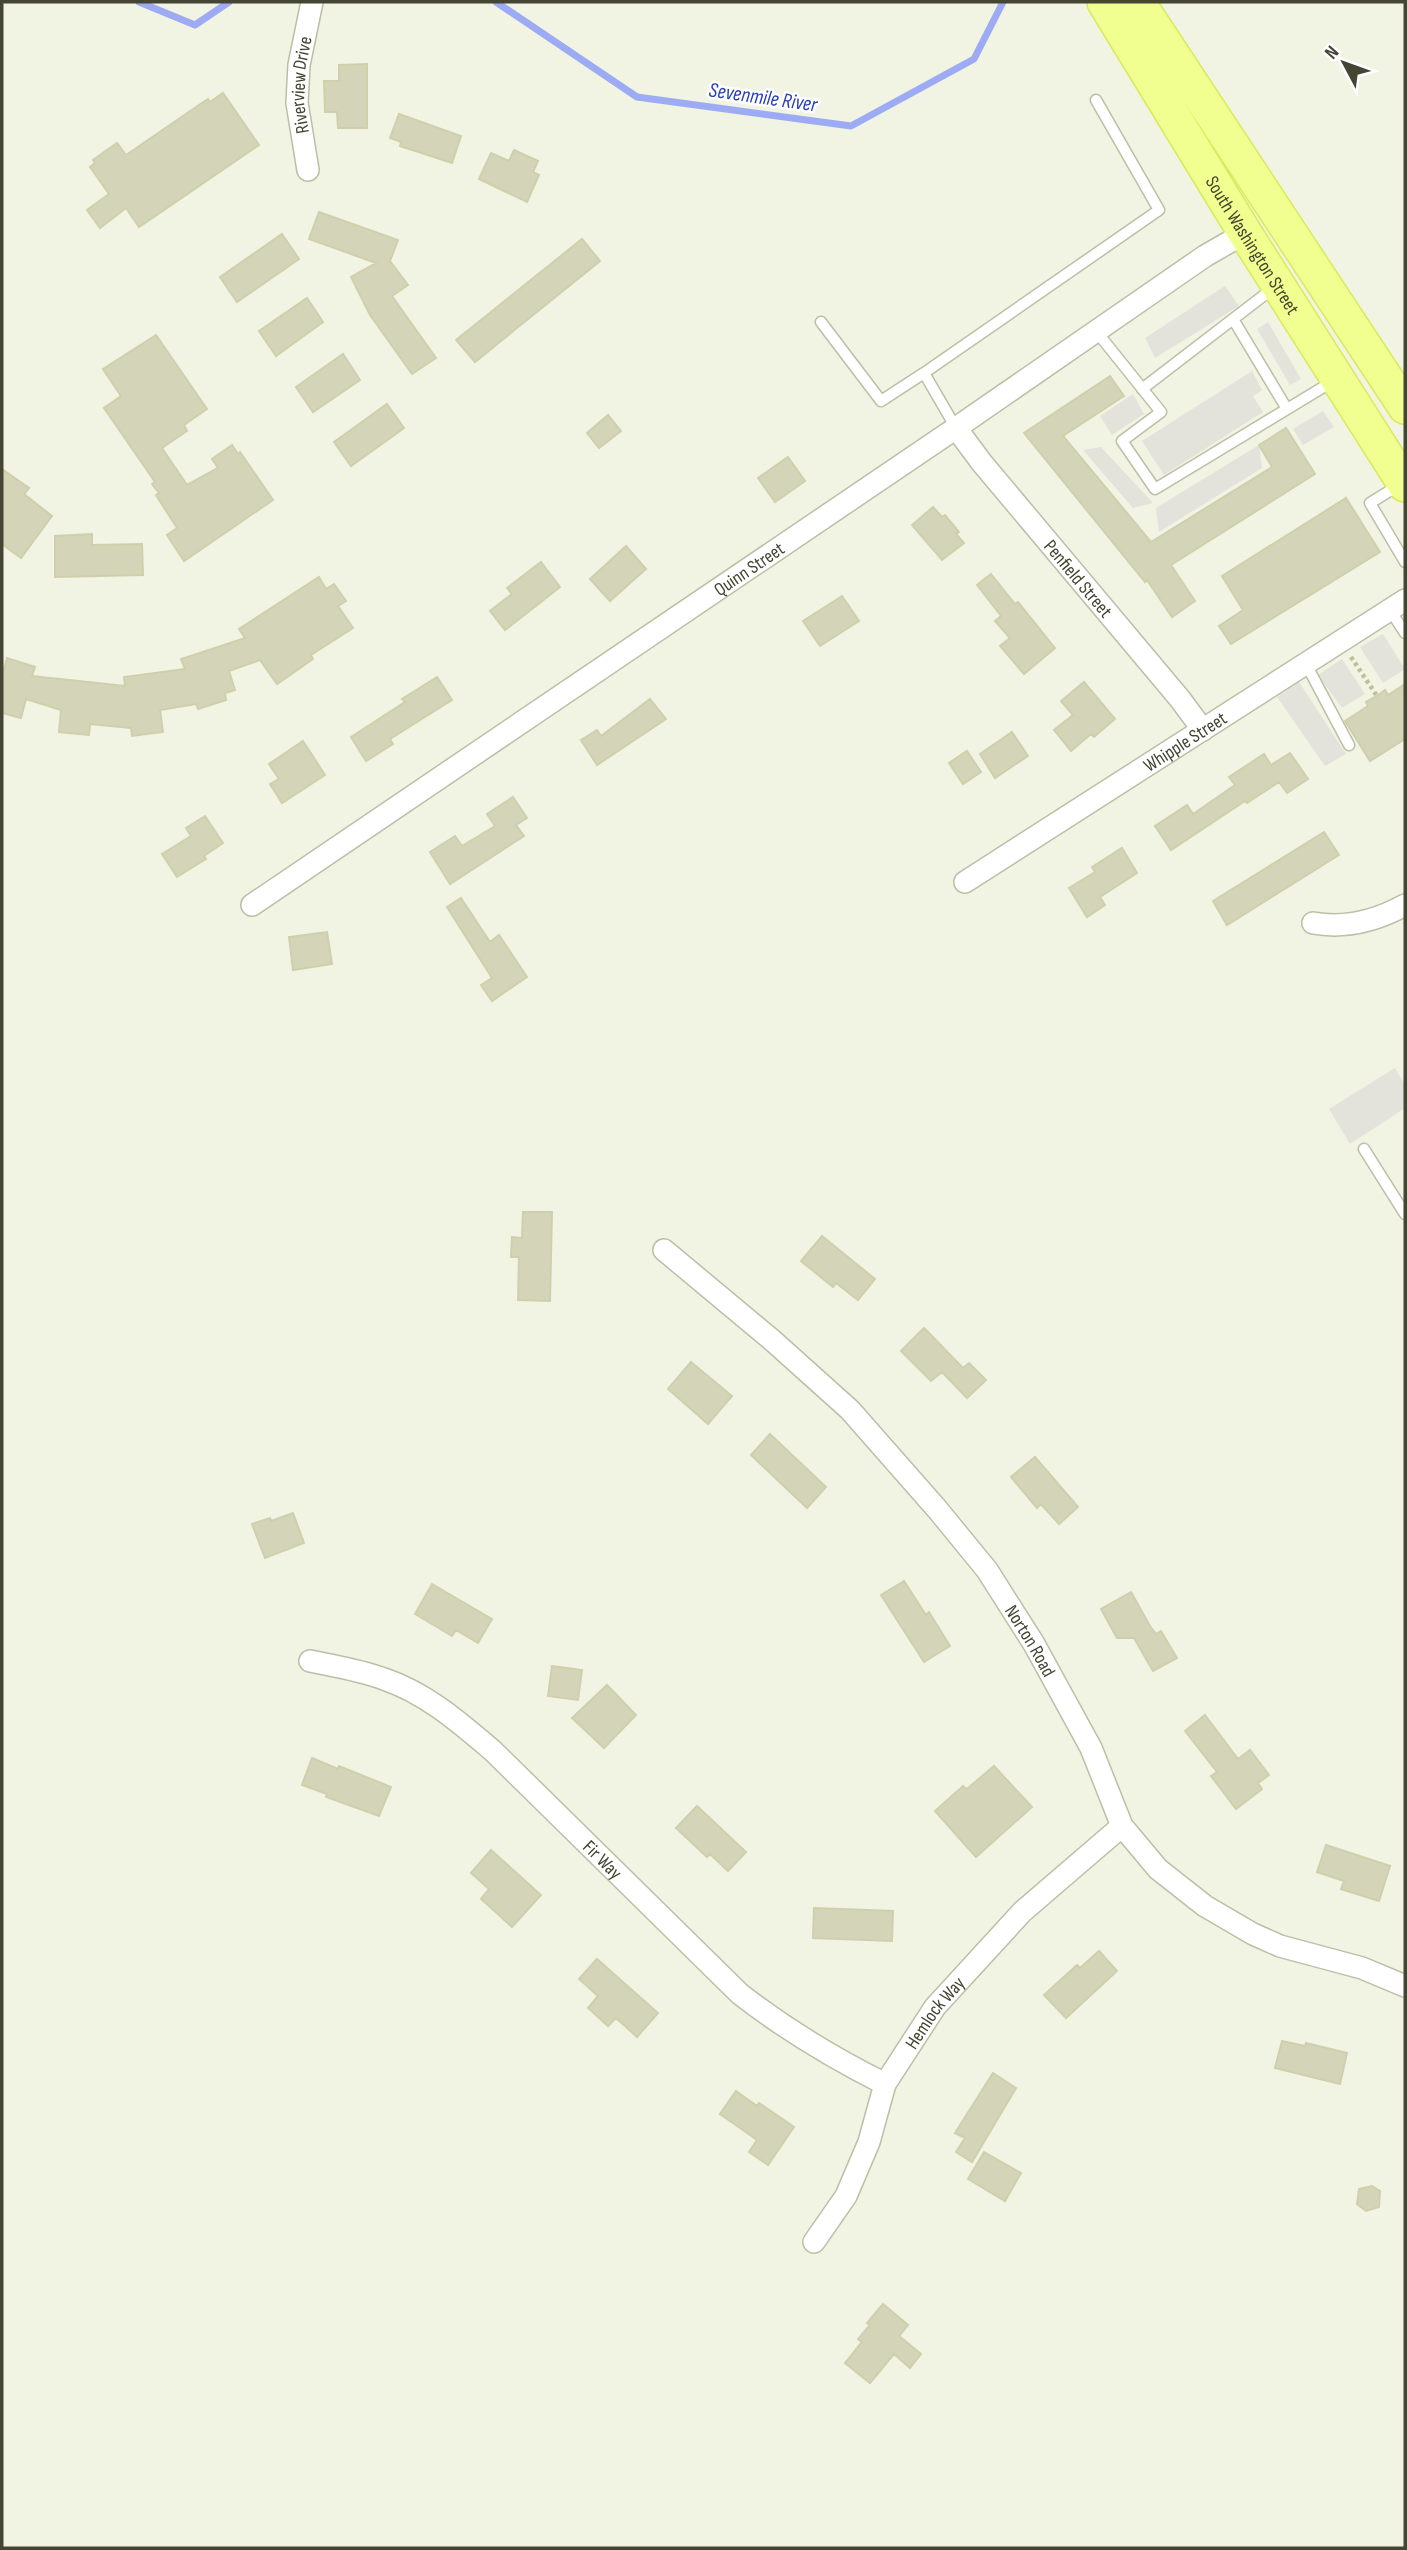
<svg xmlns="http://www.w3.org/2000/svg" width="1407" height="2550" font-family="'Sofia Sans Condensed',sans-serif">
  <rect width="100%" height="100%" fill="#f1f3e3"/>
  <path fill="#e3e3dc" d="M1225,286l14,20 -84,52 -10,-20z
    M1268,322l33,57 -11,6 -33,-56z
    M1252,371l10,19 -9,6 10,16 -99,63 -22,-34z
    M1133,394l11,20 -32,21 -12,-19z
    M1323,411l11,16 -31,18 -10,-16z
    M1259,445l3,23 -103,64 -3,-24z
    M1101,447l52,56 -20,5 -50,-58z
    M1383,634l22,35 -22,14 -23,-36z
    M1342,659l23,35 -23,14 -24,-33z
    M1299,682l47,72 -21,12 -48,-69z
    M1395,1068l10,17v23l-55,36 -21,-35z"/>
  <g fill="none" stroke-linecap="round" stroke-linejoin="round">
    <path stroke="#9cabf4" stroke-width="7" d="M139,2l56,23 34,-23
      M496,2l141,95 214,29 123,-67 29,-57"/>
  </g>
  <path fill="#d4d5b8" stroke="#cfd0ab" stroke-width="2" d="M367,64v64h-29l-1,-16h-12l-1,-31h15v-16z
    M223,93l36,52 -120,82 -13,-19 -26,20 -13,-18 22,-16 -19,-27 5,-4 -2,-3 24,-17 9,12 82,-56 2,3z
    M399,114l62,22 -9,27 -52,-17 1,-4 -11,-4z
    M514,150l24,11 -5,11 6,3 -12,27 -48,-23 12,-26 18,8z
    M319,212l79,28 -8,21 18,24 -16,11 44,62 -24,16 -42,-59 -19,-38 25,-14 -67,-24z
    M282,234l17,25 -62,43 -17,-25z
    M582,239l18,22 -125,101 -19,-22z
    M307,298l16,24 -47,34 -17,-25z
    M156,335l51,74 -23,16 3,6 -25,17 25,37 31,-17 -6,-9 20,-14 6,9 2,-2 33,48 -89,61 -17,-26 10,-7 -21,-33 3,-2 -7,-9 3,-2 -51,-74 17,-12 -18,-27z
    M343,354l17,26 -47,32 -17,-25z
    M1110,376l14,20 -61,40 88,106 121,-75 -13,-22 27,-17 29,46 -144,91 24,36 -23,16 -25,-37 -2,2 -121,-149z
    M387,404l17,24 -53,38 -17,-24z
    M608,415l13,16 -22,17 -12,-15z
    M788,457l17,24 -30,21 -17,-24z
    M2,469l27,19 -5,6 28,22 -31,42 -19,-14z
    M1346,498l34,54 -149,92 -12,-18 24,-16 -21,-34z
    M933,507l9,10 3,-2 14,17 -3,2 8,9 -22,17 -30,-35z
    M92,534v11l50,-1 1,31 -88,2v-41z
    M626,546l20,23 -36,32 -20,-22z
    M541,562l19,25 -55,43 -15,-19 22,-17 -5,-6z
    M991,574l24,30 3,-2 37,46 -31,26 -24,-28 10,-8 -15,-17 6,-5 -24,-31z
    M319,577l7,12 8,-5 12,17 -8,5 15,22 -42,27 2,4 -36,25 -17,-24 -31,11 6,19 -10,3 1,7 -28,9 -2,-5 -36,6 3,22 -31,4 -1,-8 -41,-4 -1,11 -30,-3 2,-22 -35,-11 -5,19 -19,-5v-37l5,-18 28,9 -3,9 93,10 -1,-9 61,-8 -4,-10 64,-21 -6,-9z
    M842,596l17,25 -39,25 -17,-25z
    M437,677l15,23 -62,39 3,5 -27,17 -15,-24 54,-35 -3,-3z
    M1084,682l31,37 -21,18 -3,-3 -20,17 -17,-21 19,-15 -12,-14z
    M1405,684v55l-35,22 -25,-40 23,-15 -2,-4 11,-6 8,-6 3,5z
    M650,699l16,20 -69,46 -16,-25 16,-10 4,6z
    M1012,732l16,24 -33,22 -15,-24z
    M303,741l22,34 -43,28 -12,-19 9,-5 -10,-15z
    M967,751l14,21 -18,12 -14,-21z
    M1290,753l18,26 -21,14 -8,-11 -32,21 -2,-2 -74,49 -16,-24 32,-21 6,9 42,-29 -6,-8 35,-23 7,11z
    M513,797l14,21 -11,7 8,11 -74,48 -20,-32 25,-16 7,10 33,-20 -8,-12z
    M205,816l18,27 -19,13 2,3 -29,18 -15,-23 29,-18 -5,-8z
    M1324,832l15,23 -112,70 -14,-24z
    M1122,848l15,25 -37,24 5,8 -18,12 -18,-29 26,-16 -3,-5z
    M461,898l29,44 9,-7 28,42 -35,24 -11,-16 11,-7 -45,-71z
    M327,932l5,32 -39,6 -4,-33z
    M523,1212h29l-2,89 -32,-1 1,-43h-8l1,-20 10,1z
    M822,1236l53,43 -17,21 -22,-17 -3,4 -32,-26z
    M924,1328l39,40 6,-5 17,17 -19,18 -25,-26 -11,9 -30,-30z
    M691,1362l41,34 -24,28 -40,-35z
    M770,1434l56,53 -19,21 -56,-53z
    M1035,1457l43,50 -19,17 -18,-20 -4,4 -26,-31z
    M293,1513l11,30 -39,15 -13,-34 18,-6 1,3z
    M904,1581l22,34 3,-3 21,34 -26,16 -43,-67z
    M432,1584l60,35 -14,24 -22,-13 -4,6 -37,-22z
    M1131,1592l19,34 6,8 5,-3 16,27 -24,13 -19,-33h-17l-16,-29z
    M552,1666l30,4 -4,30 -30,-4z
    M607,1685l29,30 -32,33 -32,-30z
    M1205,1715l33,44 12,-9 19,25 -11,8 4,6 -26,20 -25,-33 6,-4 -32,-41z
    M312,1758l26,11 1,-3 52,21 -12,29 -53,-19 1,-3 -25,-9z
    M994,1766l38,41 -56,50 -41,-46 28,-25 4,3z
    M697,1806l49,46 -18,19 -18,-17 -3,3 -31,-29z
    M1326,1845l64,21 -11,35 -38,-12 3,-8 -27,-9z
    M491,1850l50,45 -29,32 -31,-28 8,-10 -18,-16z
    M814,1908l79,3 -1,30 -79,-3z
    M1099,1951l18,20 -51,47 -22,-23 33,-30 3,3z
    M597,1959l61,54 -21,24 -21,-19 -8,8 -20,-18 10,-12 -19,-17z
    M1282,2041l23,5 1,-3 41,10 -7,31 -65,-16z
    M993,2073l23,15 -44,74 -16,-10 9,-14 -10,-5z
    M736,2091l21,15 2,-3 35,24 -26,38 -19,-13 8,-12 -37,-26z
    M984,2152l37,21 -16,28 -37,-22z
    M1372,2186l8,5 -1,16 -13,4 -9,-7 2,-15z
    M883,2304l25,21 -9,11 22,18 -11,14 -16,-14 -24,29 -25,-20 17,-21 -4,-3 12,-14 -3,-2z"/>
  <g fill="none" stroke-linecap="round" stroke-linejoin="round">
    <g stroke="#bcbfa6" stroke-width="13">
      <path id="lane" d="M1233,319l54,90
        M821,322l60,79 43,-28 32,55
        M1096,331l65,81 -39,29 33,48 180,-109
        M924,373l235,-163 -63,-110
        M1142,389l134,-103
        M1401,484l-31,19 35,59
        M1390,610l15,23
        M1306,664l43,81
        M1364,1149l41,65"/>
    </g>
    <g stroke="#bcbfa6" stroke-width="24">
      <g id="street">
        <path id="s1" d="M308,170l-11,-67 2,-38 13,-63"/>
        <path id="s2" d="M956,428l26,35 198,236 23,31"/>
        <path id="s3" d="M965,882l440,-282"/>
        <path id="s4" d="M252,905l704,-477 249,-172 40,-23"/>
        <path d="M1313,923c33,6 63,-2 92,-18"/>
        <path id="s5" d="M664,1250l108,90 78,70 87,99 50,61 47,74 57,104 31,78 36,43 47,37 48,28 27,12 82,22 43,18"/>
        <path id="s6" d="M310,1661c24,5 50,9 74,18 42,14 76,44 109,72l247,243c45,35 93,64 145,90"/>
        <path id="s7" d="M814,2242l32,-46 23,-54 16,-58 50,-77 87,-95 100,-86"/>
      </g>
    </g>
    <g stroke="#d9ea5b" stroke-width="36">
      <g id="primary">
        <path id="s8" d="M1104,2l141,231 160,252"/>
        <path d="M1138,2l267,405"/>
      </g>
    </g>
    <path stroke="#bec196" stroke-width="4.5" stroke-dasharray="3.5 3.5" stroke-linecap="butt" d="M1351,657l26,39"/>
    <use href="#lane" stroke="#fff" stroke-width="10"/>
    <use href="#street" stroke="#fff" stroke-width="21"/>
    <use href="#primary" stroke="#f0ff90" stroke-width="33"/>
  </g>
  <g text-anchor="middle" stroke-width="5" stroke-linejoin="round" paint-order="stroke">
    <g font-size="19" fill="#454533" stroke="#fff">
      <text dy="7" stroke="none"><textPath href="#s1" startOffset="86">Riverview Drive</textPath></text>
      <text dy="7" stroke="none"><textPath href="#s8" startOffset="285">South Washington Street</textPath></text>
      <text dy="7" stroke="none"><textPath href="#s4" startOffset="600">Quinn Street</textPath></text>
      <text dy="7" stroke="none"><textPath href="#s2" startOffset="194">Penfield Street</textPath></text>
      <text dy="7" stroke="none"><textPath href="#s3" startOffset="261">Whipple Street</textPath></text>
      <text dy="7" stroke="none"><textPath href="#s5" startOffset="539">Norton Road</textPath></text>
      <text dy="7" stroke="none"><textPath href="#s6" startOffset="362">Fir Way</textPath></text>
      <text dy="7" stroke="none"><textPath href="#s7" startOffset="262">Hemlock Way</textPath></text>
    </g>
    <g font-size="21" font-style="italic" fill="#273eb6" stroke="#fff">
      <text transform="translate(763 97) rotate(8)" y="7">Sevenmile River</text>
    </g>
  </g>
  <rect width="1407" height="2550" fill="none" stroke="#454533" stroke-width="7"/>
  <g transform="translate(1344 63) rotate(311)" stroke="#ffffff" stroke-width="5" paint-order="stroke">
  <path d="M0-5L12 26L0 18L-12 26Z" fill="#454533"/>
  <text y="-10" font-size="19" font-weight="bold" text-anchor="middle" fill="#454533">N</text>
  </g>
</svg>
